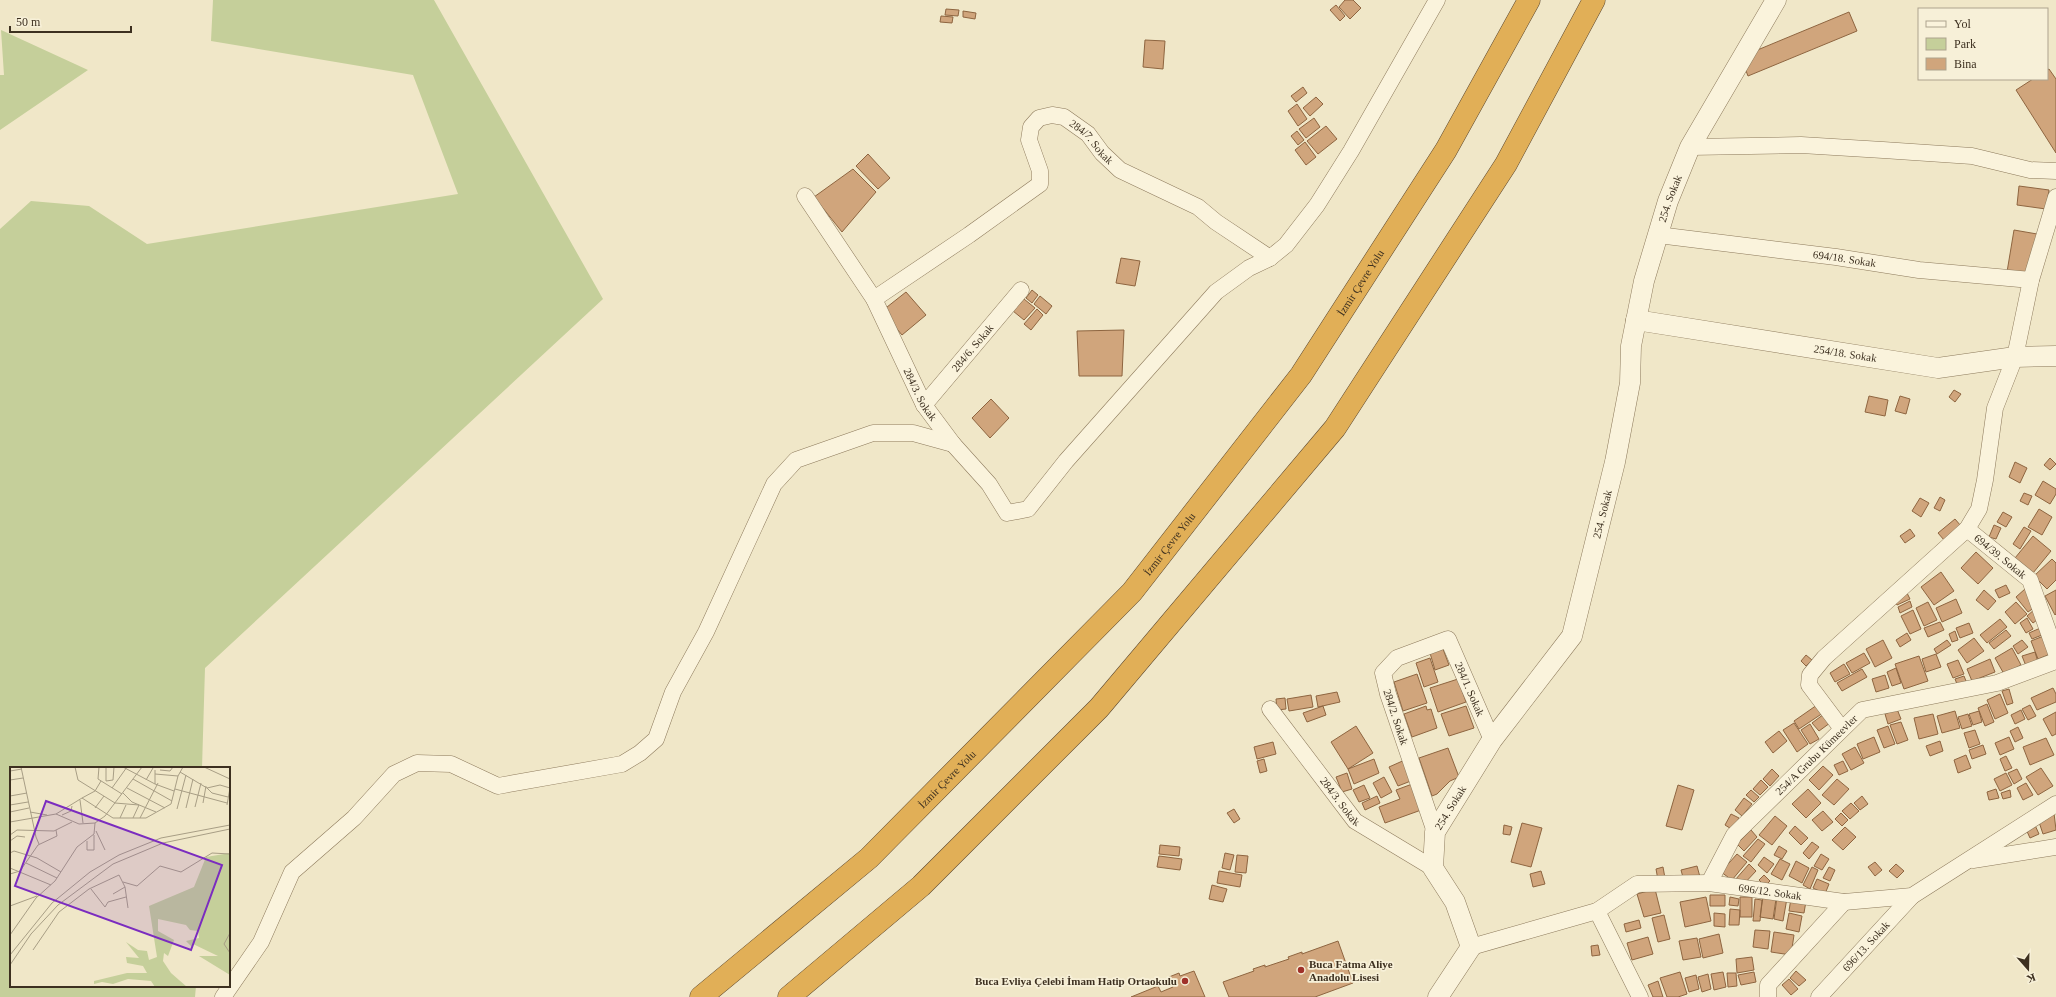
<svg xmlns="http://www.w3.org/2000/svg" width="2056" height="997" font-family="'Times New Roman',serif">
  <rect width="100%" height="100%" fill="#f0e7c8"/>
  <path fill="#c5cf9a" d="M213,0h221l169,299 -398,369 -3,100h-191v218h185l-1,11h-195v-768l31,-28 58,5 58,38 311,-50 -45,-119 -202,-34z
    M1,30l87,40 -88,60v-55h4z"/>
  <path fill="#d0a57c" stroke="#8e6540" d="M1345,0h8l8,8 -11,11 -11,-12z
    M1336,5l9,11 -5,5 -10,-11z
    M946,9l13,1 -1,6 -13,-1z
    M963,11l13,2 -1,6 -12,-2z
    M1849,12l8,19 -109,45 -5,-13 12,-12z
    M941,16l12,1 -1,6 -12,-1z
    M1145,40l20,1 -2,28 -20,-2z
    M2049,69l7,10v74l-40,-63 17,-11h14v-9z
    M1303,87l4,6 -11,9 -5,-6z
    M1316,97l7,7 -13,12 -7,-8z
    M1297,104l10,15 -9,7 -10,-15z
    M1314,118l6,9 -14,11 -7,-9z
    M1326,126l11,13 -19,15 -11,-13z
    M1297,131l7,9 -6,5 -7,-9z
    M1305,142l11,15 -10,8 -11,-15z
    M868,154l22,24 -12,11 -22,-23z
    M853,169l23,23 -34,40 -28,-35z
    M2019,186l30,4 -3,19 -29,-4z
    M2014,230l23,4 -8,41 -22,-3z
    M1121,258l19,3 -5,25 -19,-3z
    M1032,290l6,5 -6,8 -6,-5z
    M906,292l20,23 -24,20 -20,-24z
    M1040,296l12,10 -6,8 -12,-10z
    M1024,299l11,9 -11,12 -11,-9z
    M1037,309l6,6 -12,15 -7,-6z
    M1124,330l-2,46h-43l-2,-45z
    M1954,390l7,4 -6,8 -6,-5z
    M1869,396l19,4 -3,16 -20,-4z
    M1900,396l10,3 -4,15 -11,-3z
    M991,399l18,19 -19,20 -18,-20z
    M2050,458l6,6 -6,6 -6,-5z
    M2015,462l12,6 -7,15 -11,-6z
    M2043,481l13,8v5l-6,10 -15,-9z
    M2024,493l8,3 -4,9 -8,-4z
    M1940,497l5,3 -5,11 -6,-3z
    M1920,498l9,5 -8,14 -9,-6z
    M2039,509l13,8 -10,18 -14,-8z
    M2003,512l9,5 -6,10 -9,-5z
    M1955,519l6,7 -17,14 -6,-7z
    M1994,525l7,3 -5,11 -7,-2z
    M2024,527l7,4 -11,18 -7,-5z
    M1910,529l5,7 -10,7 -5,-7z
    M2033,536l18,15 -18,22 -18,-15z
    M1976,552l17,16 -15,16 -17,-16z
    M2052,559l4,4v17l-9,9 -13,-13z
    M1941,572l13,19 -20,14 -13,-18z
    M2006,585l4,8 -11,5 -4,-8z
    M2025,589l13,16 -10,7 -12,-15z
    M1984,590l12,11 -8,9 -12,-10z
    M2056,590v24l-1,1 -10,-19z
    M1906,591l4,8 -13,6 -4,-8z
    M1956,599l6,14 -20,9 -6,-14z
    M1910,601l2,6 -12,6 -2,-6z
    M1928,602l9,18 -13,6 -8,-18z
    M2016,602l11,12 -12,10 -10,-12z
    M2035,609l6,8 -8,6 -6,-7z
    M1913,610l8,19 -11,5 -9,-18z
    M2027,618l6,11 -7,4 -6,-10z
    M2000,619l7,8 -20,16 -7,-8z
    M1940,622l4,8 -16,7 -4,-9z
    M1969,623l4,10 -13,5 -4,-10z
    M2045,626l2,7 -15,6 -3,-6z
    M2006,630l5,6 -17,13 -5,-6z
    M1955,631l3,9 -6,2 -3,-8z
    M1907,633l4,7 -11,7 -4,-7z
    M2046,635l7,18 -15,6 -7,-18z
    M1974,638l10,13 -17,12 -9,-13z
    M1883,640l9,18 -17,9 -9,-18z
    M1947,640l4,5 -14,9 -3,-5z
    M2022,640l6,7 -10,7 -5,-8z
    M2012,648l9,17 -17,9 -9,-16z
    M1443,649l6,16 -14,5 -5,-17z
    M2035,652l3,10 -12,4 -4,-10z
    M1864,653l6,10 -18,10 -6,-10z
    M1936,654l5,13 -15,5 -4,-13z
    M1806,655l6,5 -6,6 -5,-5z
    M1919,656l9,25 -24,8 -9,-25z
    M1430,658l8,24 -14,5 -8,-24z
    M1990,659l5,13 -23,9 -5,-12z
    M1958,660l6,14 -11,4 -6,-14z
    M1844,664l6,10 -15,8 -5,-9z
    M1896,668l5,15 -9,3 -5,-14z
    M1862,669l5,8 -25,14 -5,-8z
    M1417,674l10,29 -24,8 -9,-29z
    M1885,675l4,13 -13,4 -4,-13z
    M1964,676l4,10 -9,3 -4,-10z
    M1458,679l8,23 -28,10 -8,-24z
    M2053,688l3,6v8l-19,8 -6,-12z
    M2009,689l4,14 -6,2 -5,-14z
    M1337,692l3,10 -22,5 -2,-11z
    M2000,694l8,19 -13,6 -8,-19z
    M1311,695l2,12 -24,4 -2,-12z
    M1285,698l1,11 -9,1 -1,-11z
    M1987,704l7,18 -9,4 -7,-18z
    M1817,705l6,8 -24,16 -5,-8z
    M2030,705l6,11 -8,4 -6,-11z
    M1323,706l3,9 -19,7 -4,-9z
    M1426,706l1,4 4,-1 6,19 -25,9 -8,-23z
    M1466,706l8,22 -25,8 -8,-22z
    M1897,709l4,10 -13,5 -3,-10z
    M2021,710l4,9 -10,5 -4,-9z
    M1955,711l5,17 -18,5 -5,-17z
    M1979,711l3,11 -9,3 -4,-11z
    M2056,712v22l-4,2 -9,-17z
    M1824,714l6,9 -11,8 -7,-8z
    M1933,714l5,20 -19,5 -5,-21z
    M1968,714l4,12 -10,3 -4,-12z
    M1901,722l7,18 -11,4 -7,-19z
    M1794,723l14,21 -11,8 -14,-22z
    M1810,724l9,15 -9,5 -9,-14z
    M1356,726l17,27 -25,16 -17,-27z
    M1888,726l7,18 -11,4 -7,-18z
    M2018,727l5,11 -8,4 -5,-11z
    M1975,730l5,14 -11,4 -5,-15z
    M1779,731l8,10 -14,12 -8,-11z
    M1874,737l6,15 -17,7 -6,-15z
    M2009,737l5,12 -14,6 -5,-12z
    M2046,738l8,17 -24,10 -7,-18z
    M1940,741l3,10 -13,5 -4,-10z
    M1273,742l3,12 -19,5 -3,-12z
    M1983,745l3,9 -14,5 -3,-9z
    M1855,747l9,16 -13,7 -9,-16z
    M1448,748l11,29 -9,4 -13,13 -5,2 -13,-38z
    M1966,755l5,13 -13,5 -4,-13z
    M2006,756l6,12 -7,3 -5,-12z
    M1264,759l3,12 -7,2 -3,-12z
    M1374,759l5,14 -25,11 -6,-15z
    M1407,759l9,20 -18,7 -9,-19z
    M1843,761l5,10 -9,4 -5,-10z
    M1823,766l10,9 -14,15 -10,-10z
    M2041,768l12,18 -15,9 -12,-18z
    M1772,769l7,7 -9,10 -7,-7z
    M2017,769l5,10 -8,5 -6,-11z
    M1347,773l5,16 -10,3 -6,-15z
    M2006,773l6,12 -12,6 -6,-12z
    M1384,777l8,15 -11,6 -8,-15z
    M1837,779l12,10 -15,16 -12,-10z
    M1761,780l7,7 -8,8 -7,-6z
    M1415,783l9,26 -39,14 -6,-16 21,-8 -4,-9z
    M2026,783l7,12 -10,5 -6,-12z
    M1364,785l6,13 -11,4 -6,-12z
    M1678,785l16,5 -12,40 -16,-4z
    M1808,789l13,14 -15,15 -14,-14z
    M1996,789l3,9 -10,2 -2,-8z
    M1751,790l8,7 -5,5 -8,-7z
    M2010,790l1,7 -8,2 -2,-6z
    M1377,796l3,7 -15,7 -3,-7z
    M1862,796l6,8 -8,6 -6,-7z
    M1744,798l8,6 -10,12 -7,-6z
    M1851,803l8,8 -9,8 -8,-8z
    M1234,809l6,10 -6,4 -7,-10z
    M1823,811l10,11 -11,9 -10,-11z
    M1841,813l7,7 -6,6 -7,-7z
    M2054,813l2,17 -13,4 -5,-15z
    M1731,814l8,4 -6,12 -8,-5z
    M1775,816l12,10 -15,19 -13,-10z
    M1522,823l20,5 -11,39 -20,-5z
    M2034,823l5,11 -9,4 -5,-11z
    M1504,825l8,2 -2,8 -7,-1z
    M1795,826l13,12 -7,7 -12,-12z
    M1845,827l11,10 -13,13 -11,-10z
    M1751,830l6,7 -13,14 -7,-7z
    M1758,839l7,5 -14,18 -8,-6z
    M1812,842l7,5 -10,12 -6,-6z
    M1160,845l20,2 -1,9 -20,-2z
    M1779,846l8,5 -5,8 -8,-4z
    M1225,853l9,2 -4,15 -8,-2z
    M1737,854l10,8 -15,18 -11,-8z
    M1821,854l8,5 -7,11 -8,-4z
    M1237,855l11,1 -2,17 -11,-1z
    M1159,856l23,3 -2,11 -23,-3z
    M1764,857l10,7 -7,9 -9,-8z
    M1780,859l10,5 -8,16 -11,-6z
    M1796,861l13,7 -7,15 -13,-7z
    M1875,862l7,8 -7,6 -7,-9z
    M1749,864l7,7 -14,15 -7,-6z
    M1896,864l8,7 -7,7 -8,-7z
    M1697,866l3,11 -16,4 -3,-11z
    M1663,867l2,11 -7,2 -2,-11z
    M1812,867l6,3 -8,19 -7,-4z
    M1829,867l6,3 -5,11 -7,-3z
    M1219,871l23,4 -2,12 -23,-4z
    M1541,871l4,13 -12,3 -3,-13z
    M1764,875l6,6 -5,5 -6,-6z
    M1817,879l12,5 -4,10 -12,-6z
    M1212,885l15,4 -4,13 -14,-3z
    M1655,889l6,24 -17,4 -7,-23z
    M1710,895h15v11h-15z
    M1706,897l5,24 -26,6 -5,-25z
    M1730,897l9,2 -1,7 -9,-1z
    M1740,897h12v20h-12z
    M1763,897l13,2 -3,20 -13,-2z
    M1777,897l10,1 -4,23 -9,-2z
    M1791,898l15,3 -2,12 -15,-2z
    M1755,899l7,1 -2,21h-7z
    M1730,909l10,1 -1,15h-10z
    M1714,913l11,1v13l-11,-1z
    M1789,913l13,3 -3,16 -13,-3z
    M1664,915l6,24 -12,3 -6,-24z
    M1639,920l2,8 -15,4 -2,-8z
    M1755,930l15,1 -2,18 -15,-2z
    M1774,932l20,3 -3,20 -20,-3z
    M1719,934l4,19 -20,5 -4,-19z
    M1648,937l5,17 -21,6 -5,-17z
    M1697,938l4,19 -18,3 -4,-19z
    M1338,941l15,42 -38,14h-86l-6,-15 31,-11 -1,-2 12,-4v2l24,-8 -1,-2 14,-5v2z
    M1598,945l2,10 -8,1 -1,-10z
    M1752,957l2,13 -17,3 -1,-14z
    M1194,971l11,26h-74l27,-11 3,6 12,-5 -4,-10 10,-4 1,3z
    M1796,971l10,9 -7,6 -9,-8z
    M1680,972l7,22 -9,3h-11l-7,-19z
    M1723,972l3,15 -12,3 -3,-16z
    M1754,972l2,10 -15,3 -3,-10z
    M1727,973h9l1,13 -9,1z
    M1708,974l3,15 -9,3 -4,-15z
    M1696,975l3,14 -10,3 -4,-14z
    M1789,979l9,10 -7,6 -9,-10z
    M1658,981l5,16h-10l-5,-12z"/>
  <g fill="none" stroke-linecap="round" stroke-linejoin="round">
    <g stroke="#8d7a5c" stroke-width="17">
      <g id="minor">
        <path d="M1690,147l111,-2 82,5 89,6 58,14 26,1"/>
        <path id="s1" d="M805,196l69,103 50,106 29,39 36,40 18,29 21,-4 38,-48 150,-169 33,-24 21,-10 16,-13 31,-40 34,-54 86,-151"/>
        <path id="s2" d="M1658,235l178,22 83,13 112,10"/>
        <path id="s3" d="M874,299l95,-64 71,-51v-13l-11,-31 2,-13 8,-9 13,-3 12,2 24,17 14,19 18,17 78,37 18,15 54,36"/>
        <path id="s4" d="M924,405l97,-115"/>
        <path id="s5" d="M1967,529l63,51 26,73"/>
        <path id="s6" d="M1270,709l85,112 78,47"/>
        <path d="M1842,729l-33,-44 1,-10 14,-17 143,-129 12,-20 6,-29 10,-72 20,-51 16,-77 25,-83"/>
        <path id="s7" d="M1435,832l-47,-138 -5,-21 14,-15 51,-19 44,101"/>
        <path d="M1973,860l83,-13"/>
        <path id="s8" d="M1709,883l25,-48 128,-125 135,-27 59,-22"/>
        <path d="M1597,911l43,86"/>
        <path id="s9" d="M1471,947l126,-36 40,-27 72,-1 135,19 68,-6 144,-92"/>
        <path d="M223,997l38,-55 31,-70 62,-54 40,-44 23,-11 34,1 47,22 124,-22 18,-11 16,-14 17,-47 33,-60 68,-148 22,-24 77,-27h40l40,11"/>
        <path d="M1768,997v-12l76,-83"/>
        <path id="s10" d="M1819,997l93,-101"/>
      </g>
    </g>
    <g stroke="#8d7a5c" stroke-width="21">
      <g id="tertiary">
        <path id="s11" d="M1636,320l302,48 77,-11 41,-1"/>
        <path id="s12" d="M1438,997l33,-50 -16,-45 -22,-34 2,-36 57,-92 80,-104 43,-174 15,-79 1,-37 13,-65 24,-80 22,-54 86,-147"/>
      </g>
    </g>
    <g stroke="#5b4730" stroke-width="23">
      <g id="motorway">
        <path id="s13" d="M701,997l168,-139 263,-266 169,-217 145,-225 83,-150"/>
        <path d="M789,997l132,-111 178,-178 236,-280 171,-264 88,-164"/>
      </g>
    </g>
    <use href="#minor" stroke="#faf3dc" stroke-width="16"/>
    <use href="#tertiary" stroke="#faf3dc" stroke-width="20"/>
    <use href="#motorway" stroke="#e1af57" stroke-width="22"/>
  </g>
  <g fill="#9f3129" stroke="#f7f0d8" stroke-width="1.5">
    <circle cx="1301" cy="970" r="4"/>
    <circle cx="1185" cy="981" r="4"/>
  </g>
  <g text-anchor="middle" stroke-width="3.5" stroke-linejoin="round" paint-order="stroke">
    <g font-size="11" fill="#3d3020" stroke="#f7f0d8">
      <text dy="4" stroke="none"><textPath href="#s3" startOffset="336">284/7. Sokak</textPath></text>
      <text dy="4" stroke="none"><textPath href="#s12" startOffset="873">254. Sokak</textPath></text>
      <text dy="4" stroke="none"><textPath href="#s2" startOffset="188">694/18. Sokak</textPath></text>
      <text dy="4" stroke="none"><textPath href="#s13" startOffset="977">İzmir Çevre Yolu</textPath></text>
      <text dy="4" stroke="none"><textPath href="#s4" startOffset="75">284/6. Sokak</textPath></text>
      <text dy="4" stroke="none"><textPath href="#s11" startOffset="212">254/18. Sokak</textPath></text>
      <text dy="4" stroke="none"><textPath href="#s1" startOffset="230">284/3. Sokak</textPath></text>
      <text dy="4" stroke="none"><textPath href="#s12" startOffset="549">254. Sokak</textPath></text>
      <text dy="4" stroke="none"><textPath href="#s13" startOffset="653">İzmir Çevre Yolu</textPath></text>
      <text dy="4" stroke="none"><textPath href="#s5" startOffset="43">694/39. Sokak</textPath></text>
      <text dy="4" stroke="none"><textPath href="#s7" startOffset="297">284/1. Sokak</textPath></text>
      <text transform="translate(1396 717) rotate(72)" y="4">284/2. Sokak</text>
      <text dy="4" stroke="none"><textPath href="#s8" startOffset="169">254/A Grubu Kümeevler</textPath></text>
      <text dy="4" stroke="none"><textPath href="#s13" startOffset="329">İzmir Çevre Yolu</textPath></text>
      <text dy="4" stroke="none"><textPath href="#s6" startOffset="116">284/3. Sokak</textPath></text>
      <text dy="4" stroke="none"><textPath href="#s12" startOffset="213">254. Sokak</textPath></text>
      <text dy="4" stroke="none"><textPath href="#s9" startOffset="313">696/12. Sokak</textPath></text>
      <text dy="4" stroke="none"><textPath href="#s10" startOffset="69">696/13. Sokak</textPath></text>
    </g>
    <g font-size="11" font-weight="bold" fill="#3d3020" stroke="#f7f0d8" text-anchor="start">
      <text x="1309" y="968">Buca Fatma Aliye<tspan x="1309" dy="13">Anadolu Lisesi</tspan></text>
      <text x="1177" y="985" text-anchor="end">Buca Evliya Çelebi İmam Hatip Ortaokulu</text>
    </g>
  </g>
  <g transform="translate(10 767)">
    <rect width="220" height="220" fill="#f0e7c8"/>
    <path d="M220,86v122l-31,-19h19l-25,-12 -1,3 -6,-6 13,-3 -1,-7 -8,-1 -4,-5 -28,-6v12l16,9 -6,16 -4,-3 -1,8 8,12 16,14h-32l-4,-6 -23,-2 -15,5 -11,-2 -8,2v-3l33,-8h20l-4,-7 -16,-3 -1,-6 13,1 -13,-16 12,8 9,1 2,9 8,-3 -8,-51 45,-19 12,-30z" fill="#c5cf9a"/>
    <path fill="none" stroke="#a89e85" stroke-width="1" d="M11,0l15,70 3,7M65,0l3,13 37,23 24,2 -6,13M89,0l-1,12 24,15M113,0l32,17M194,0l26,12M145,3v14l19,7M150,3l10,1 3,-4M0,4l12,-2M170,5l27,16 13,-3 10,3M145,7l23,2M123,12l39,22M0,13l13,-2M136,13l7,-12M96,14l7,-1 1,-13M96,14v-14M102,21l15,-21M117,21l38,20M197,21l5,5 16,4M165,22l52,14M113,26l9,9 24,10M0,29l17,-3M72,31l13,-7 6,-10M70,33l3,23M193,36l3,-17M0,38l18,-3M217,38l3,-17M185,40l6,-24M85,41l9,-12M176,41l7,-29M167,42l9,-34M0,45l19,-4M20,45l17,3M46,47l26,-16 31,20h33l25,-14 7,-28 5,-9M52,48l9,-4 1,-5M110,51l6,-13M130,51l18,-35M0,55l46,-8 23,10 16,-1M86,64l9,19M0,68l7,-5 37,1 18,-9M0,74l7,-5 8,1M77,74v9h7v-15M0,86l4,-2 23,7 24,14M16,96l31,15M0,101l41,17M0,107l10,-3 18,-26 19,-9 -1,-6M113,115l14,4 23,-20 21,6 31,-19 18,1M81,122l14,18 3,-5 18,-5M103,127l12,-7M0,139l27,-10M220,166l-6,11 6,9M0,168l26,-37 19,-17 22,-34 17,-13 1,-11 10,-7 37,-49M23,183l26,-38 30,-23 30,-14 6,12 3,21M0,188l42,-52 38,-31 29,-17 42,-17 69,-13M0,198l21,-31 27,-29 55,-41 50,-21 67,-14"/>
    <path fill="#7b2cbf" fill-opacity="0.15" stroke="#7b2cbf" stroke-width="2" d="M36,34l176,64 -31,85 -176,-64z"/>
    <rect width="220" height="220" fill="none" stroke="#3d3020" stroke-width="2"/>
  </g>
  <rect x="1918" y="8" width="130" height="72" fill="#f7f0d8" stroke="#ada38e"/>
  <rect x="1926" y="21" width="20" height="6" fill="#faf3dc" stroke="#ada38e"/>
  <text x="1954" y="28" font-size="12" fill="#3d3020">Yol</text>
  <rect x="1926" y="38" width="20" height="12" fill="#c5cf9a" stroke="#ada38e"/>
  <text x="1954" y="48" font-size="12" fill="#3d3020">Park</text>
  <rect x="1926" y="58" width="20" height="12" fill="#d0a57c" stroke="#ada38e"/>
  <text x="1954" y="68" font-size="12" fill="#3d3020">Bina</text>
  <g transform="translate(2028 969) rotate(160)" stroke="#f7f0d8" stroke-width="3" paint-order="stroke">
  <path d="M0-3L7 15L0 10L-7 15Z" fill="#3d3020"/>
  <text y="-6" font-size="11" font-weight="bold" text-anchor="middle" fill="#3d3020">K</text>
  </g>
  <path d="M10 26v6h121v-6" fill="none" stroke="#3d3020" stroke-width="2"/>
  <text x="16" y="26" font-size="12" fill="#3d3020" stroke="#f7f0d8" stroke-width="3" paint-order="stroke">50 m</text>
</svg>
